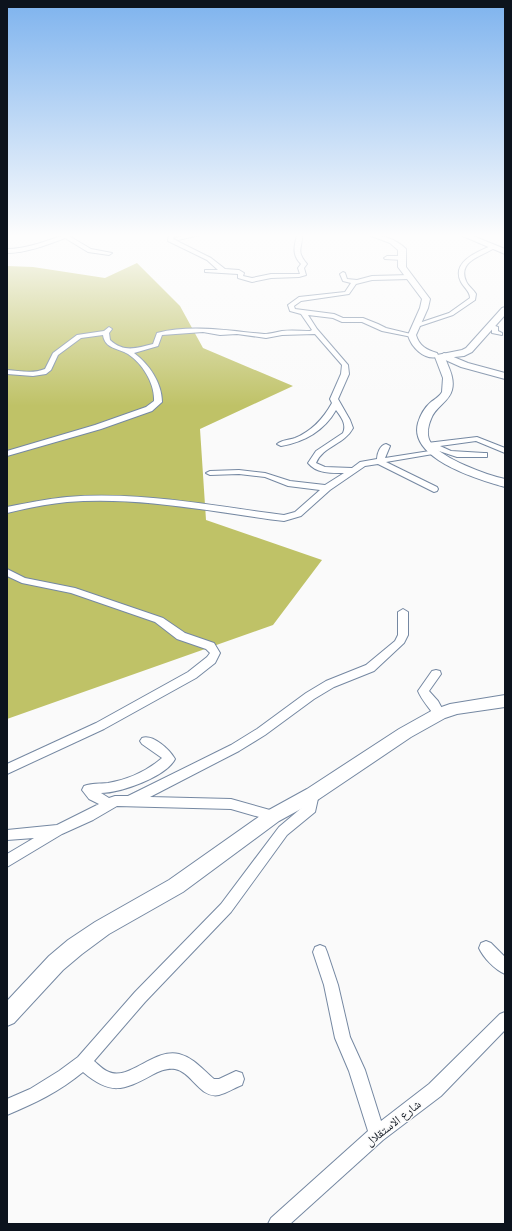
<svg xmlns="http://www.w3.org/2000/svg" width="512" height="1231" font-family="'Noto Sans','Noto Naskh Arabic',sans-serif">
  <rect width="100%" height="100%" fill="#fafafa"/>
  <path fill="#bfc267" d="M137,263l43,43 23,42 90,38 -93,43 6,91 116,40 -49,65 -266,94v-453l26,1 72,11z"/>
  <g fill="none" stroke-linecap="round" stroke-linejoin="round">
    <g stroke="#7588a2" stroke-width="2">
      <path id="minor" d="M61,234h13l-5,2 22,13 21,4 -3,2 -21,-3 -23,-14c-18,7 -39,15 -58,15v-4c18,0 37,-7 54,-13z
        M169,234h6l-2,5 38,19 14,11 14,1 5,3 -1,3 9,2 19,-4h29l-2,-6 3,-4c-9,-9 -7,-17 -4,-29l5,-1c1,14 -7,16 5,30l-3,4 2,7 -7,2 -28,1 -19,4 -14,-4v-4l-33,-2v-2h13l-11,-10 -39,-19z
        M192,234h12l-26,6 -3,-2z
        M491,246l5,1c-12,9 -39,13 -30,34 2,5 7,8 10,13l-1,6 -22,15 -33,11h-4v-2l33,-11 21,-15c0,-7 -6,-10 -9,-16 -10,-20 16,-30 30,-36z
        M387,256h16l3,2 -3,2 -18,-1 -1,-1z
        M343,272l2,1 2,6 10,1 15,-4 38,-1 3,2 -3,2 -38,1 -16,4 -7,10 -48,7 -7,5 1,3 39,5 9,4h20l15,6 8,4 29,7 -3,2 -30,-6 -20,-9h-20l-9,-4 -25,-3 9,14 31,36 1,9 -11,25 12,21 3,8c-9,17 -30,18 -37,35l9,4 27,1 8,-6 17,-3c0,-5 3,-14 9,-15l4,2 -5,12 51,-8 -4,-3h-8v-4h3l50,-6 28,11v5l-29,-12 -36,5 11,5 33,2h3v4h-30l-21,-7v4h-3l-47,8 51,25 1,2 -1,2 -3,1 -56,-28 -13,2 -35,24 -29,26 -17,5c-71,-9 -145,-25 -217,-19 -20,2 -40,6 -60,11v-6c20,-4 40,-8 60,-10 72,-6 146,9 217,18l11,-3 25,-22 -32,-4 -23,-9 -26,-3 -29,1 -4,-2 4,-2 29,-1 26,3 25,8 35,4 19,-12c-12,0 -27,1 -36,-10l8,-12 27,-18c4,-9 -2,-16 -7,-23 -12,21 -32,32 -55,36l-4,-2c5,-4 12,-4 18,-6 17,-7 28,-19 37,-35l-2,-4 11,-25 1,-9 -27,-31 -33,1 -16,3 -29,-4 -17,1 -17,-3 -41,3 -4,11 -24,7c15,11 28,30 28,49l-10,9 -51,18 -94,27v-5l88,-26 51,-18 8,-6c1,-17 -11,-37 -26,-47 -10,-6 -23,-5 -25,-19l-22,3 -23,17 -7,15 -5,4 -13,2 -26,-2v-4c13,1 26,4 38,-1l8,-16 24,-18 27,-4 5,-4 3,2 -3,4 1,7c14,13 27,8 43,4l4,-11c35,-9 72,-2 107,1 6,0 12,-2 18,-3 10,-1 19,0 28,0l2,-1 -11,-16 -11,-3 -2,-6 11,-8 46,-5 6,-9 -8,-2 -3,-7z
        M490,324l8,3v4l4,2v2l-10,-2v-4l-5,-3z
        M7,569l18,9 50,10 88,30 22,15 29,10 6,10 -5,10 -19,15 -92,51 -97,45v-10l89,-41 92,-51 19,-15 3,-4 -4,-4 -29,-10 -22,-17 -84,-29 -49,-10 -15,-7z
        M403,609l5,3v23l-4,8 -30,28 -40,16 -20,12 -49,36 -26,16 -89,46 81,2 46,13 2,4 -2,4 -4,1 -42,-12 -114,-3 -24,14 -31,14 -55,33v-13l27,-16 -27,2v-10l50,-5 42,-21 -10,-5 -7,-9 2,-4c8,-3 16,-2 24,-3 19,-3 39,-12 54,-25l-20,-14 -2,-3 2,-3c11,-4 28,12 33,21 -9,18 -55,34 -74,34l8,5 6,-2h13l103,-51 26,-16 49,-36 20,-12 40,-16 29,-24 3,-6v-23z
        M436,670l4,1 1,3 -12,17 9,10 7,13 -2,3 -4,1 -4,-1c-5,-9 -13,-16 -17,-26l14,-20z
        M313,789l4,1 2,4 -4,18 -28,23 -56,77 -86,90 -51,59c5,4 9,9 15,11 20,9 45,-24 70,-18 15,4 24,16 35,25h5l17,-8 6,2 2,6 -2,6c-8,3 -15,8 -23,10 -19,4 -27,-23 -44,-26 -8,-1 -16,2 -23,6 -29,16 -42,20 -69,-3 -24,20 -48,31 -76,43v-16l23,-10 29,-18 19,-14 57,-65 86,-88 58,-77 26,-22 4,-15z
        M486,941l5,2 14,14v17c-10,-4 -22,-17 -26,-26l2,-5z
        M320,945l5,2 2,5 11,33 12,52 15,33 16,51 48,-37 71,-70 5,-2v18l-64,66 -58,44 -93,84h-22l3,-6 97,-87 -19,-60 -14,-33 -11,-53 -11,-33 2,-5z"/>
    </g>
    <g stroke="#7588a2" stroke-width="2">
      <path id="tertiary" d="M366,234c14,0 30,5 40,15v18l24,32 -2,9 -12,27c3,11 11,15 21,18l1,2 -1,2c-13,3 -26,-10 -29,-22l12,-27 2,-9 -24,-32v-17l-8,-7z
        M444,353l24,10 37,10v6l-44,-12 -20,-9 -1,-2z"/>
    </g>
    <g stroke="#7588a2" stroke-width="2">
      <path id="secondary" d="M458,234h10l37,15v5z
        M505,307v8l-33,37 -8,4 -19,2c4,10 10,21 7,32 -3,12 -17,17 -21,29 -3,7 -5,17 0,24 12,16 55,32 74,36v8c-25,-7 -97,-28 -87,-64 2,-7 7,-16 13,-21 4,-3 8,-5 11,-10l1,-14 -8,-21 2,-2 25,-5 4,-2 36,-40z
        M505,695v12l-48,7 -12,4 -34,19 -92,62 -40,22 -96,71 -74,42 -27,20 -19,16 -49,53 -7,3v-25l42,-45 19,-16 27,-18 74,-42 98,-69 40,-22 92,-60 34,-19 17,-6z"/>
    </g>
    <use href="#minor" fill="#fff" fill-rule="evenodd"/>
    <use href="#tertiary" fill="#fff" fill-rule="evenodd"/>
    <use href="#secondary" fill="#fff" fill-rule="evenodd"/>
  </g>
  <linearGradient id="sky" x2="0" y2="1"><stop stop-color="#7eb3ee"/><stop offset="0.58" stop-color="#fdfdfd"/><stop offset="1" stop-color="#fdfdfd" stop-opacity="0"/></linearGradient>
  <rect width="512" height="406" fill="url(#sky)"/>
  <g text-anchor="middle" stroke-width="3" stroke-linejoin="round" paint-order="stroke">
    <g font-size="12" fill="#0c131d" stroke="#fafafa">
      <text transform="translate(393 1123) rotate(-38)" y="4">شارع الاستقلال</text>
    </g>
  </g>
  <rect width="512" height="1231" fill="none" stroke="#0c131d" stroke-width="16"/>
</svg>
